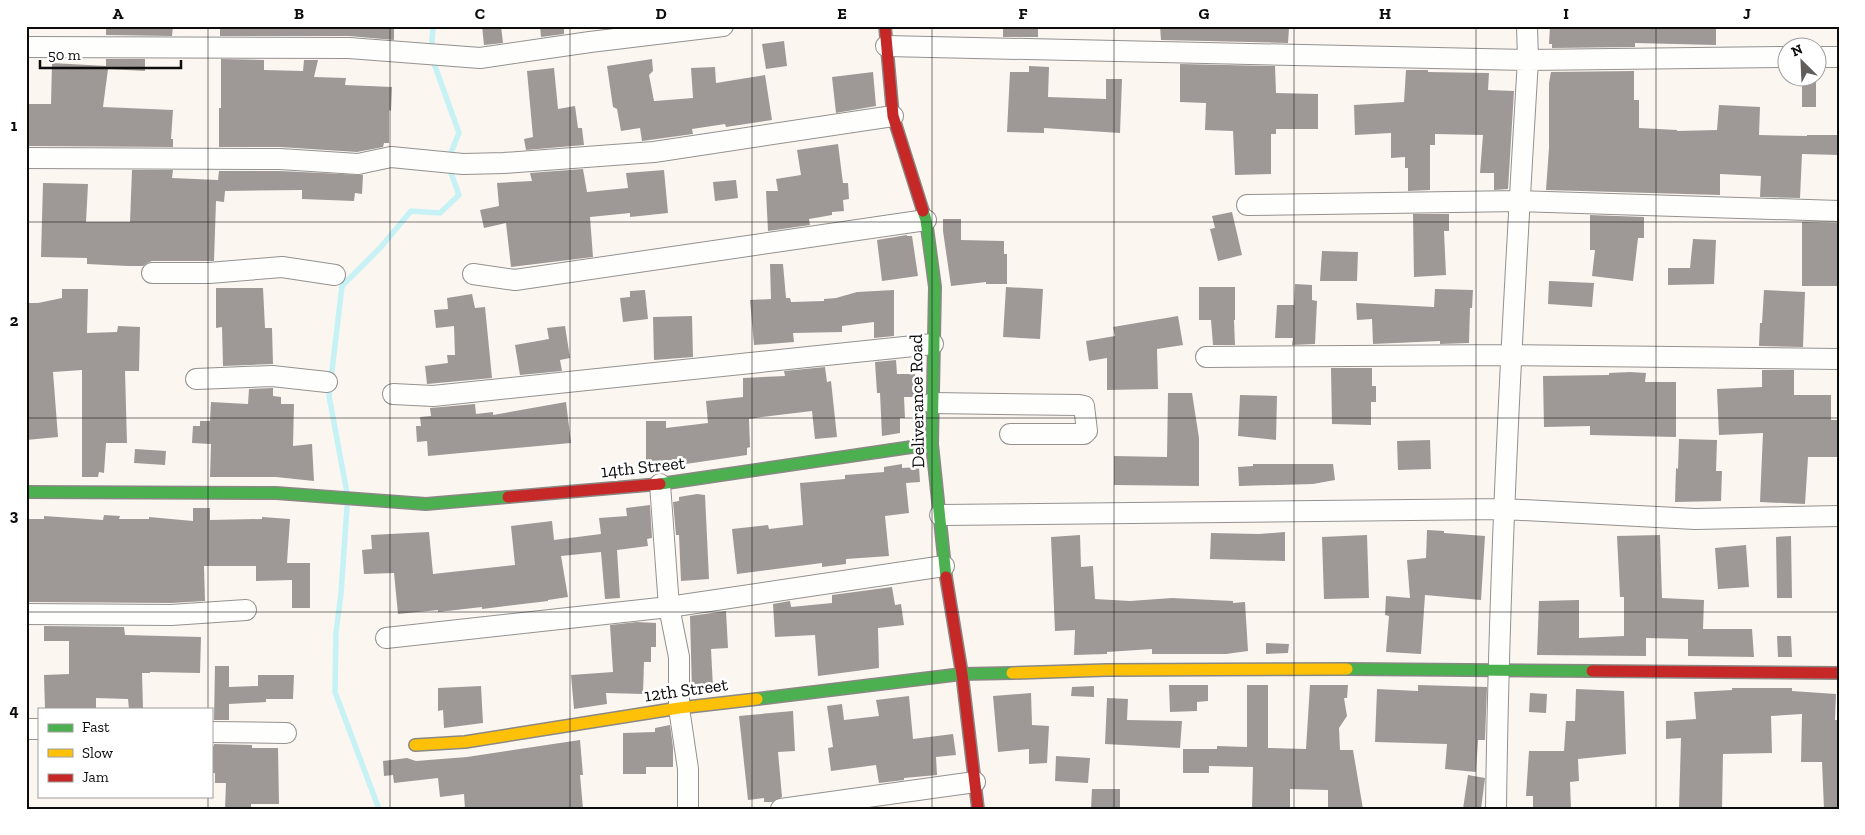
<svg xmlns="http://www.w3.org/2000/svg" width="1865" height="835" font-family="'Zilla Slab',serif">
  <rect width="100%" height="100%" fill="#fbf6f0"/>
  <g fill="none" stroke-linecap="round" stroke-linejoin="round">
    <path stroke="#c6f2f5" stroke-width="5.5" d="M347,493l-18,-97 13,-110 38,-38 31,-37 29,2 19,-18 -12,-33 12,-29 -28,-78 2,-29
      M347,507l-6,87 -5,38 -1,60 44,117"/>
  </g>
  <path fill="#9e9996" d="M106,26h67l-1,10 -66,-1z
    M220,26h174v14l-45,-4h-129z
    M482,26h19l2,17 -19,2z
    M540,26h24v8l-23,3z
    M1003,26h35v11h-35z
    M1160,26h123v2h6l-1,15 -127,-3z
    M1550,26h166v19l-81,-2v4l-83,1v-4h-3z
    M784,41l3,25 -21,3 -4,-25z
    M106,59h39v12l-37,-2 -5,38 70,3 -2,29h2v8l-147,-1v-42h25l1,-41 54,3z
    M221,59l43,1v10l39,1 1,-11h14l-4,17 32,1 -1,7 47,2 -1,24 -2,-1v33h-5l-1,4 -26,5 -77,-5h-61v-39h2z
    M652,59l1,12 -4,4 5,26h1l38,-3 -2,-30 24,-1 1,16 49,-8 7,45 -46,7 -1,-3 -33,5 1,5 -51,7 -2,-13 -19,3 -4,-22 -4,-2 -6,-41z
    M1180,64l95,2 1,27 42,1v35h-42v5h-5v40l-36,1 -2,-44 -28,-1 1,-27 -26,-1z
    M1029,66l20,1 -1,30 58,2v-20h16l-2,54 -76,-5v5l-37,-1 3,-60h19z
    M554,68l4,41 17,-3 3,22h4l2,17 -58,5 -2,-11 9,-2 -6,-66z
    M1406,70h22v2l61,1 -1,17 26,1 -6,98 -14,1v-17h-14l3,-38 -48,-1v11h-5v45l-22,1v-23h-3v-11l-14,1v-25l-36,2 -1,-30 50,-3z
    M1634,71v29h5v28l38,2v1l40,-1 2,-25 41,2 -1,28 48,1v-1h32v20l-37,-1 -2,44 -40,-1 1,-21 -41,-2v21l-174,-5 3,-42v-65l2,-11z
    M873,72l3,34 -40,7 -4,-36z
    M1802,78h14v29h-14z
    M838,144l5,39h5l1,16 -6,1 1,11 -12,1v3l-23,4 1,6 -42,6 -2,-40h12l-2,-12 25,-4 -4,-25z
    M583,169l4,23 41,-4 -2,-15 38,-3 4,43 -38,4v-4l-40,4 3,40 -82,10 -5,-44 -22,5 -4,-18 19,-4 -2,-23 35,-2 -2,-8z
    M132,170h41l-1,8 46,2 1,-9h61l83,4 -1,19 -7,-1 -1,8 -52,-2v-9l-77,1 -1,11 -8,-1 -2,60h-62l-5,2 -4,3h-15l-41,-2v-6l-46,-1 2,-74 45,1 -2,38h44z
    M736,180l2,18 -23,3 -2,-19z
    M1232,212l10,43 -24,6 -8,-32 5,-1 -3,-12z
    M1413,214h36v17h-5l2,44 -32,2z
    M1590,215l54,2v21h-6l-5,43 -41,-5 3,-26h-5z
    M943,219h18v21l43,1v13h3v30h-21v-2l-35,4 -8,-55z
    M1802,222l37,1v63h-37z
    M907,235v1h5l6,40 -36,5 -5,-41z
    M1693,239l23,1 -2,44 -46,1v-17h22z
    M1322,251l36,1 -1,29h-37z
    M770,264h13l3,34h4l1,4 33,-1v-2l12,-1 21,-6 37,-2v46l-20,2v-16l-32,4v6l-49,1 1,9 -40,3 -4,-45 21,-1z
    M1549,281l45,2 -2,24 -44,-3z
    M1295,284l17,1v15l5,1 -2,43 -23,1 1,-7h-18l2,-33h17z
    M1006,287l37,2 -3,50 -37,-2z
    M1199,287h36v33h-1l1,25h-22l-2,-25h-12z
    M216,288h47l2,40h7l1,36 -50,2 -1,-39 -6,1z
    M62,289h26l-1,44 30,-1 1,-6 22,1 -1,44h-14l2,72h-21l-2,30 -5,-1 -1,5h-16v-107l-29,2 5,65 -32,3v-137h12l24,-5z
    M1435,289l38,1 -1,18h-2l-1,35 -29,1v-3l-67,3 -1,-25 -15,1 -1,-17 78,4z
    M645,290l3,29 -25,3 -3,-24 10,-1v-6z
    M1764,290l41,2 -2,55 -44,-1 1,-23h2z
    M472,294l3,14 10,-1 7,71 -65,6 -2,-18 23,-3 -1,-8h8l-1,-29 -18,2 -2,-18 14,-1 -1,-11z
    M692,316l1,41 -39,3 -1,-43z
    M1178,316l5,29 -26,4 1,40 -51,1v-32l-18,3 -3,-20 29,-5 -2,-9z
    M565,326l5,32 -10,2 2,11 -42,4 -5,-30 34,-6 -2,-11z
    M896,360l1,14h18l1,23h-12l1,21h-5v15l-18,3 -2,-43h-3l-2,-31z
    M825,367l2,15 4,-1 6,56 -22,2 -3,-28 -50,6 -13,2 1,28 -3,1v7l-75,11v-6l-26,1v-40h20v7l42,-5 -2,-22 37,-4v-19l42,-2 -1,-5z
    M1331,368h41v18h4v16h-5v23l-39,-1z
    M1762,370h32v25h37v25h8v37h-31l-3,47 -45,-2 3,-69 -44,2 -2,-46 45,-2z
    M1630,372l16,1 -1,9h31v55l-86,-2v-9l-46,1 -1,-51 66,-1v-2z
    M273,388v8l8,1v7h13l-1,42 19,-2 2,37 -38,-4h-66l1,-33 -19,-1 1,-17h7v-5h10l1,-19 37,2 1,-15z
    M1168,393h24l7,45v48l-85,-1v-29l53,1z
    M1240,395l37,1 -1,44 -38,-4z
    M566,402l5,41 -143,13 -1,-15 -10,1 -1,-16h5l-1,-9 11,-1 -1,-8 45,-4 1,10 17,-2v3z
    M1679,439l38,1 -1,31h6l-1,30 -46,1 1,-34 2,1z
    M1430,440l1,29 -33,1 -1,-29z
    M135,449l31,2 -1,14 -31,-2z
    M902,464v4l17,-1 1,15 -14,1 3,30 -24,3 4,40 -43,3v5l-24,3v-4l-85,11 -5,-45 36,-4 1,4 34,-4 -3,-42 45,-4v-4l39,-3v-5z
    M1253,464h80l2,16 -22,4 -74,2 -1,-19 15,-1z
    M697,494l8,1 4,84 -28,2 -2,-46h-3l-3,-33 6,-1v-4z
    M650,505l2,33 -5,1 1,7 -31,4 3,48 -15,1 -4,-47 -40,4 7,41 -20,3v1l-66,8v-2l-44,5v-2l-40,4 -4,-41 -30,1 -2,-24 10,-1 -1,-14 58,-3 4,42 82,-9 -4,-39 41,-5 2,19 47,-6 -2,-16 28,-2 -1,-8z
    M193,508h17v12l52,-1v-2l28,2 -3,44h23v45h-18v-28l-36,1v-15h-52l1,35 -34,2 -145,-1v-83h18v-3l59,4 1,-5 16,1 -1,3h30v-2l44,4z
    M1427,530l17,1v2l41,3 -4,64 -56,-5 -4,59 -35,-2 3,-36 -4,-1 1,-19 24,2 -3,-38 19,-2z
    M1285,532v29l-75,-2 1,-26 48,1z
    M1080,535l1,32 12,-1 2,33 35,2 42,-3 61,3v2l12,-1 3,49 -22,3h-74v-5l-45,3v2l-33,1 1,-25 -20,1 -4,-94z
    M1367,535l2,63 -45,1 -2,-62z
    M1660,535l2,63 42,2 -1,29h49l2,28 -66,-1v-17l-42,-1v18l-109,-1 2,-54 40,-1v38l45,-2v-39h-4l-3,-61z
    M1791,536l1,62h-15l-1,-61z
    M1746,545l3,42 -31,2 -3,-41z
    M892,587l3,18 6,-1 3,21 -26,3 1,40 -61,8 -3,-41 -40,2 -2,-33 17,-3 1,6 41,-4v-8z
    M726,611l2,37 -17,1 2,39 -21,3 -2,-75z
    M637,622l19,1v24h-5v15h-7l-1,32 -37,-1 1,11 -33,5 -3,-34 42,-3 -3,-47z
    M44,626l80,1 1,8 76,2 -1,36 -50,-1v1h-8l1,36h-14l-1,-10 -32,-1v11h-51l-1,-34 25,-1v-33h-25z
    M1777,636h14l1,21h-14z
    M1266,643l23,1 -1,9 -22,1z
    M215,666h14v21l29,-1v-11h36l-1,24h-27v3l-37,2v16h-15z
    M1169,685h39v16l-11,1v9l-27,1z
    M1247,685h21v63l38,1 4,-64h38l-1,13h-3l3,18 -8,12 1,22h13l10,59h-35v-19l-38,-1v20h-38l1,-42 -44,-1v7h-26v-24h34v-3l30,1z
    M1418,685l69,2 -2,53h-7l-2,32 -31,-3 2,-25 -72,-2 2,-53 41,2z
    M481,686l2,37 -39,5 -1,-18 -5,1v-23z
    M1094,686v11l-23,-1 1,-9z
    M1732,688h60v3l44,3 -1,26h4v89h-15l-2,-47h-21l1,-48 -31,2 1,37 -49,1 -1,55h-43l2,-71 -15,1v-18l30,-2 -2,-27 38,-2z
    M1576,689l48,2 2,63 -48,5 1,22 -9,1 1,27h-38v-13h-7l3,-45h35l2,-30h9z
    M1031,693l1,32 17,1 -2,37 -18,1v-15l-31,3 -5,-56z
    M1530,693l17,1 -1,19 -17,-1z
    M909,696l4,43 40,-5 3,21 -20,2 1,18 -33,3v2l-25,3 -3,-18 -45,6 -3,-23 5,-1 -6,-41 15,-2 2,16 35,-4 -3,-16z
    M1107,698l21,1 -1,21 55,1 -2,27 -75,-4z
    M793,711l2,40 -17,1 4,45 -10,5h-8v-4l-16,2 -9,-84z
    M670,725l3,22v20h-27v7h-23v-41l32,-1v-4z
    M580,740l3,35h-3l3,34h-118l-1,-15 -24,3 -2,-19 -44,5 -1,-8 -9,1 -1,-15 24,-3 9,3 51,-4z
    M214,744l38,1v3h26l1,56h-28v5h-26l1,-26h-11v-10h-4v-27h3z
    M1056,756l34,2 -2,25 -33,-2z
    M1468,775l17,3 -4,31h-18z
    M1092,789h28v20h-29z"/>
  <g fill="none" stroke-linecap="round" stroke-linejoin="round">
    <g stroke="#94918f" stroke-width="22">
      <path id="street" d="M886,46l642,14 260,-3
        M26,47l323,1 131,10 110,-16 133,-16
        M1818,57h21
        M26,158l254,1 78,5 33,-7 72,7 41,-1 150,-11 239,-36
        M1247,205l272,-4 320,10
        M152,273h57l73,-6 53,8
        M473,274l42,6 411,-60
        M1206,357l304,-2 329,4
        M196,379l76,-3 55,6
        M393,394l40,2 500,-52
        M932,403l147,2 5,1 3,25 -3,3h-74
        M660,484l9,123 10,50v51l9,61v40
        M940,515l564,-6 191,10 144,-3
        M26,614l145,1 75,-5
        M386,638l283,-31 275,-41
        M26,729h13
        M211,732l75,1
        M781,809l194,-27
        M1496,809c3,-250 17,-500 32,-749l-1,-34"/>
    </g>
    <g stroke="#8a8885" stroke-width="14">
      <path id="fast" d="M923,211l3,9 9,67 -3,157 14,133
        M660,484l272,-40
        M26,492l250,1 150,11 82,-7
        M1347,669l245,2
        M757,699l205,-25 50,-1"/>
    </g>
    <g stroke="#8a8885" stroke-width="14">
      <path id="slow" d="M1012,673l95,-3 240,-1
        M415,745l50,-3 214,-34 78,-9"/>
    </g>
    <g stroke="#8a8885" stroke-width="14">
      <path id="jam" d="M885,26l8,90 30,95
        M508,497l152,-13
        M946,577l16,97 16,135
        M1592,671l247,2"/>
    </g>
    <use href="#street" stroke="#fefefd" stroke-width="20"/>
    <use href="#fast" stroke="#4caf50" stroke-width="11"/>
    <use href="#slow" stroke="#ffc107" stroke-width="11"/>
    <use href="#jam" stroke="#c62828" stroke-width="11"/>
  </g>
  <path fill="none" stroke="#0c0c0c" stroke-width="1" stroke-opacity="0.55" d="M208,26v683M390,26v783M570,26v783M752,26v783M932,26v783M1114,26v783M1294,26v783M1476,26v783M1656,26v783M26,222h1813M26,418h1813M26,612h1813M208,796v13"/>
  <g text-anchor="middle" stroke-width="5" stroke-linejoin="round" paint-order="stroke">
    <g font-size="18" fill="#0c0c0c" stroke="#fff">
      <text transform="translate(917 401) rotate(-91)" y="6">Deliverance Road</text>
      <text transform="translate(643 467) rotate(-6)" y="6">14th Street</text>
      <text transform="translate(686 690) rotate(-8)" y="6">12th Street</text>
    </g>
  </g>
  <rect width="1865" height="835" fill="none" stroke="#ffffff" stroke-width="55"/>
  <rect x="38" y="708" width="175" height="90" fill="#ffffff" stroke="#9e9e9e"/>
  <rect x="48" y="724" width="25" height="8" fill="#4caf50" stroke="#9e9e9e"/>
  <text x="82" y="732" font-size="15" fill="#0c0c0c">Fast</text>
  <rect x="48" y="749" width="25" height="8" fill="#ffc107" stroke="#9e9e9e"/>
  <text x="82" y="758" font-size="15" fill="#0c0c0c">Slow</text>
  <rect x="48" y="774" width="25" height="8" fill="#c62828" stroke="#9e9e9e"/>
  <text x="82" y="782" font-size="15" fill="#0c0c0c">Jam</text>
  <g transform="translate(1802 62) rotate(336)"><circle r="24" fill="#ffffff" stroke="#9e9e9e"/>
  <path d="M0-4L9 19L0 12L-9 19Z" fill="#605e5c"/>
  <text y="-8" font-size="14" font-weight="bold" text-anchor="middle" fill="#0c0c0c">N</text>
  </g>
  <path d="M40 60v8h141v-8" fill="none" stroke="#0c0c0c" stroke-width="2.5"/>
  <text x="48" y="60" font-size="15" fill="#0c0c0c" stroke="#ffffff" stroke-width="4" paint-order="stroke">50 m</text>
  <rect x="28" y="28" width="1810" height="780" fill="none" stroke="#0c0c0c" stroke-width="2"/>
  <g font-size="16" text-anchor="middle" font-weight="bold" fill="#0c0c0c">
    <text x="118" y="19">A</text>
    <text x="299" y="19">B</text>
    <text x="480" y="19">C</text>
    <text x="661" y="19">D</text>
    <text x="842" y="19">E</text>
    <text x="1023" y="19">F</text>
    <text x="1204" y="19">G</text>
    <text x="1385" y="19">H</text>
    <text x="1566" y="19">I</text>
    <text x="1747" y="19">J</text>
    <text x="14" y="131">1</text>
    <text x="14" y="326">2</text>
    <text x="14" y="521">3</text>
    <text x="14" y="716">4</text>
  </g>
</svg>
